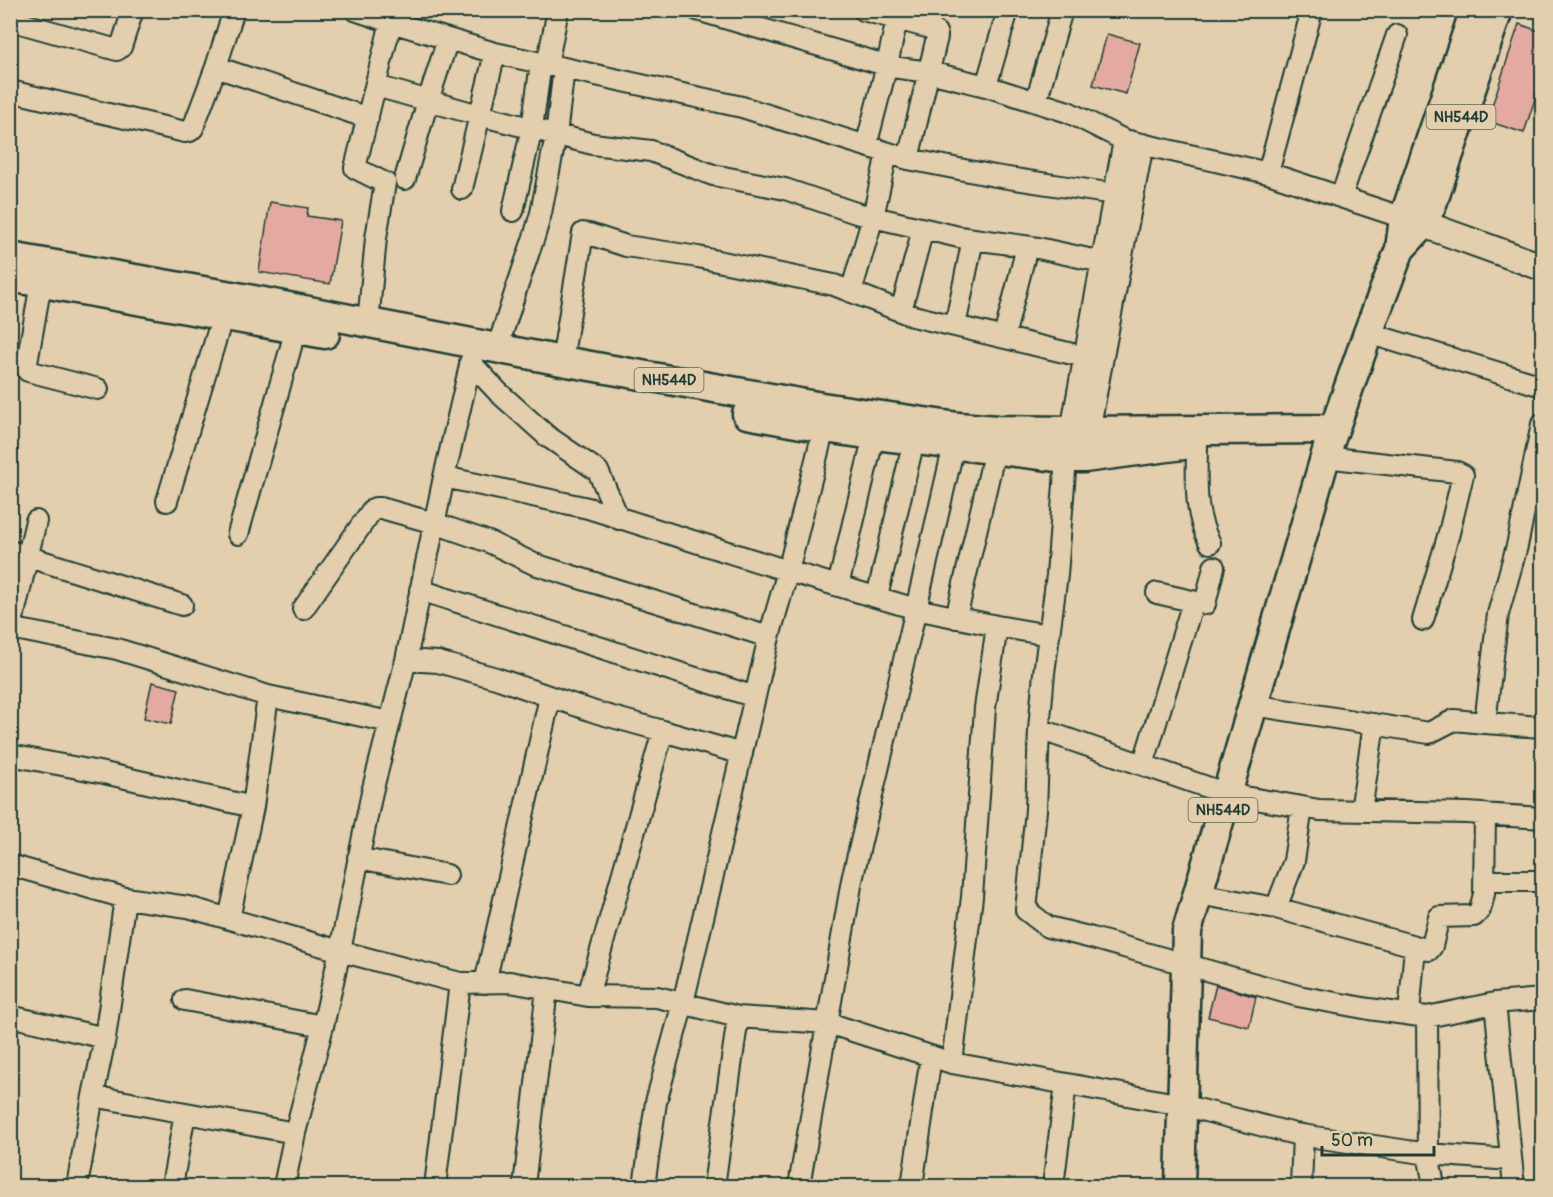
<svg xmlns="http://www.w3.org/2000/svg" width="1553" height="1197" font-family="Pangolin,sans-serif">
  <rect width="100%" height="100%" fill="#e3cead"/>
  <filter id="ink" filterUnits="userSpaceOnUse"><feTurbulence type="fractalNoise" baseFrequency=".0167" numOctaves="2"/><feDisplacementMap in="SourceGraphic" scale="12" xChannelSelector="R" yChannelSelector="G"/><feConvolveMatrix kernelMatrix="1 2 1 2 8 2 1 2 1" color-interpolation-filters="sRGB"/></filter>
  <g filter="url(#ink)">
    <path fill="#e4aaa1" stroke="#1f3d34" stroke-width="1.5" d="M1519,24l23,8v45l-18,56 -37,-12z
      M1107,34l33,9 -14,51 -33,-9z
      M270,202l38,6 -1,8 34,5 -11,63 -71,-12z
      M152,682l27,7 -8,35 -27,-6z
      M1216,985l40,12 -7,30 -41,-10z"/>
    <g fill="none" stroke-linecap="round" stroke-linejoin="round">
      <g stroke="#1f3d34" stroke-width="24">
        <path id="minor" d="M355,10l36,12 -36,146 30,15 -9,55 -8,85
          M395,10l-4,12 104,31 247,54 166,52 29,-122c0,-6 -3,-7 -7,-9l-67,-18
          M697,10l195,57 37,5 57,14 82,26 56,28 144,33 136,45
          M10,20l107,30 4,-3 12,-37
          M547,65l11,-55
          M216,67l152,51
          M376,86l103,29 114,29 58,7 62,24 72,14 71,24 103,24 79,11 64,14
          M986,86l22,-76
          M10,91l175,41 5,-1 3,-3 23,-61 18,-57
          M1036,102l26,-92
          M1124,140l-58,318 -9,117 -13,98 -5,56 -3,81 -10,100 22,17 44,11 206,58 71,13 58,8
          M866,146l21,-81 12,-55
          M908,159l87,17 119,18
          M1268,173l44,-163
          M405,179l23,-78 20,-62
          M462,189l33,-136
          M1341,197l56,-162
          M513,211l19,-83 9,-65
          M41,283l-14,80v5l1,3 70,18
          M851,292l22,-75 14,-64
          M901,311l22,-82
          M955,326l18,-87
          M1368,333l174,53
          M1004,337l23,-90
          M497,349l19,-59 19,-56 6,-21 15,-78 8,-67
          M562,361l21,-128 6,1 37,12 72,11 136,28 79,31 172,41
          M470,362l28,30 49,44 51,35 21,48
          M1087,442l56,-298
          M1197,443c0,35 -4,70 13,100
          M1325,457l132,15 6,3 -14,58 -26,87
          M444,477l144,31 200,63 36,-143
          M167,501l56,-186
          M238,534l58,-205
          M10,551l172,54
          M838,586l36,-151
          M420,590l335,107
          M1157,593l48,11 9,-37
          M877,597l37,-157
          M303,609l69,-99 3,-2h6l53,15 55,19 45,22 235,73
          M956,618l39,-168
          M10,628l107,21 151,47 122,26
          M10,631l26,-110
          M406,660l32,2 58,16 102,35 65,18 -75,265
          M1253,705l176,28 25,-13 31,3 13,-109 19,-68 25,-122
          M1485,723l57,4
          M1039,729l188,65 92,16 148,3 75,5
          M663,731l79,23
          M10,755l94,18 149,34 -24,112
          M1143,765l50,-163
          M253,807l15,-111
          M1361,811l13,-87
          M358,858l89,17
          M10,865l115,33 63,9 152,44 120,32 50,-1 78,14 69,1 81,20 90,6 124,40 230,42 113,29 133,20 5,26 -1,6
          M1484,881h58
          M1198,894l78,14 18,-47 8,-54
          M1276,908l153,42 3,-4 7,-29 35,-1 6,-6 4,-16 1,-80
          M485,983l65,-286
          M185,1000l138,26
          M1495,1003l-68,14 1,137 83,6
          M1409,1014l6,-67
          M10,1016l95,22
          M952,1063l20,-166 13,-189 12,-82
          M93,1096l202,37
          M77,1186l16,-90 12,-58 20,-140
          M172,1186l13,-73
          M284,1186l11,-53 28,-107 17,-75 32,-159 34,-132 38,-183 31,-133
          M435,1186l25,-203
          M524,1186l23,-197
          M644,1186l12,-84 27,-99 86,-366 19,-66 128,38 38,-164
          M714,1186l24,-169
          M799,1186l53,-306 64,-271 81,17 52,9
          M912,1186l19,-130
          M1053,1186l13,-102
          M1301,1186l2,-51
          M1514,1186l-19,-183 47,-4"/>
      </g>
      <g stroke="#1f3d34" stroke-width="30">
        <path id="major" d="M1404,219l19,5 119,43"/>
      </g>
      <g stroke="#1f3d34" stroke-width="33">
        <path id="highway" d="M1400,249l23,-25 10,-23 65,-191
          M10,257l233,41 319,63 260,46 136,20 39,3 74,1 263,-2
          M10,277l315,57
          M747,414l77,14 50,7 192,23h18l99,-13
          M1180,1186l7,-255 142,-487 39,-111 32,-84 4,-31 71,-208"/>
      </g>
      <use href="#minor" stroke="#e3cead" stroke-width="20"/>
      <use href="#major" stroke="#e3cead" stroke-width="26"/>
      <use href="#highway" stroke="#e3cead" stroke-width="28"/>
    </g>
  </g>
  <g text-anchor="middle" stroke-width="4.5" stroke-linejoin="round" paint-order="stroke">
    <g fill="#e3cead" stroke="#5a6858" stroke-width="1.5">
      <rect x="1426.5" y="105" width="69" height="24" rx="4.5"/>
      <rect x="634.5" y="368" width="69" height="24" rx="4.5"/>
      <rect x="1188.5" y="798" width="69" height="24" rx="4.5"/>
    </g>
    <g font-size="15" font-weight="bold" fill="#1f3d34">
      <text x="1461" y="122">NH544D</text>
      <text x="669" y="385">NH544D</text>
      <text x="1223" y="815">NH544D</text>
    </g>
  </g>
  <rect width="1553" height="1197" fill="none" stroke="#e3cead" stroke-width="36"/>
  <rect x="18" y="18" width="1517" height="1161" fill="none" stroke="#1f3d34" stroke-width="2" filter="url(#ink)"/>
  <path d="M1322 1146v9h112v-9" fill="none" stroke="#1f3d34" stroke-width="3"/>
  <text x="1331" y="1146" font-size="18" fill="#1f3d34" stroke="#e3cead" stroke-width="4.5" paint-order="stroke">50 m</text>
</svg>
